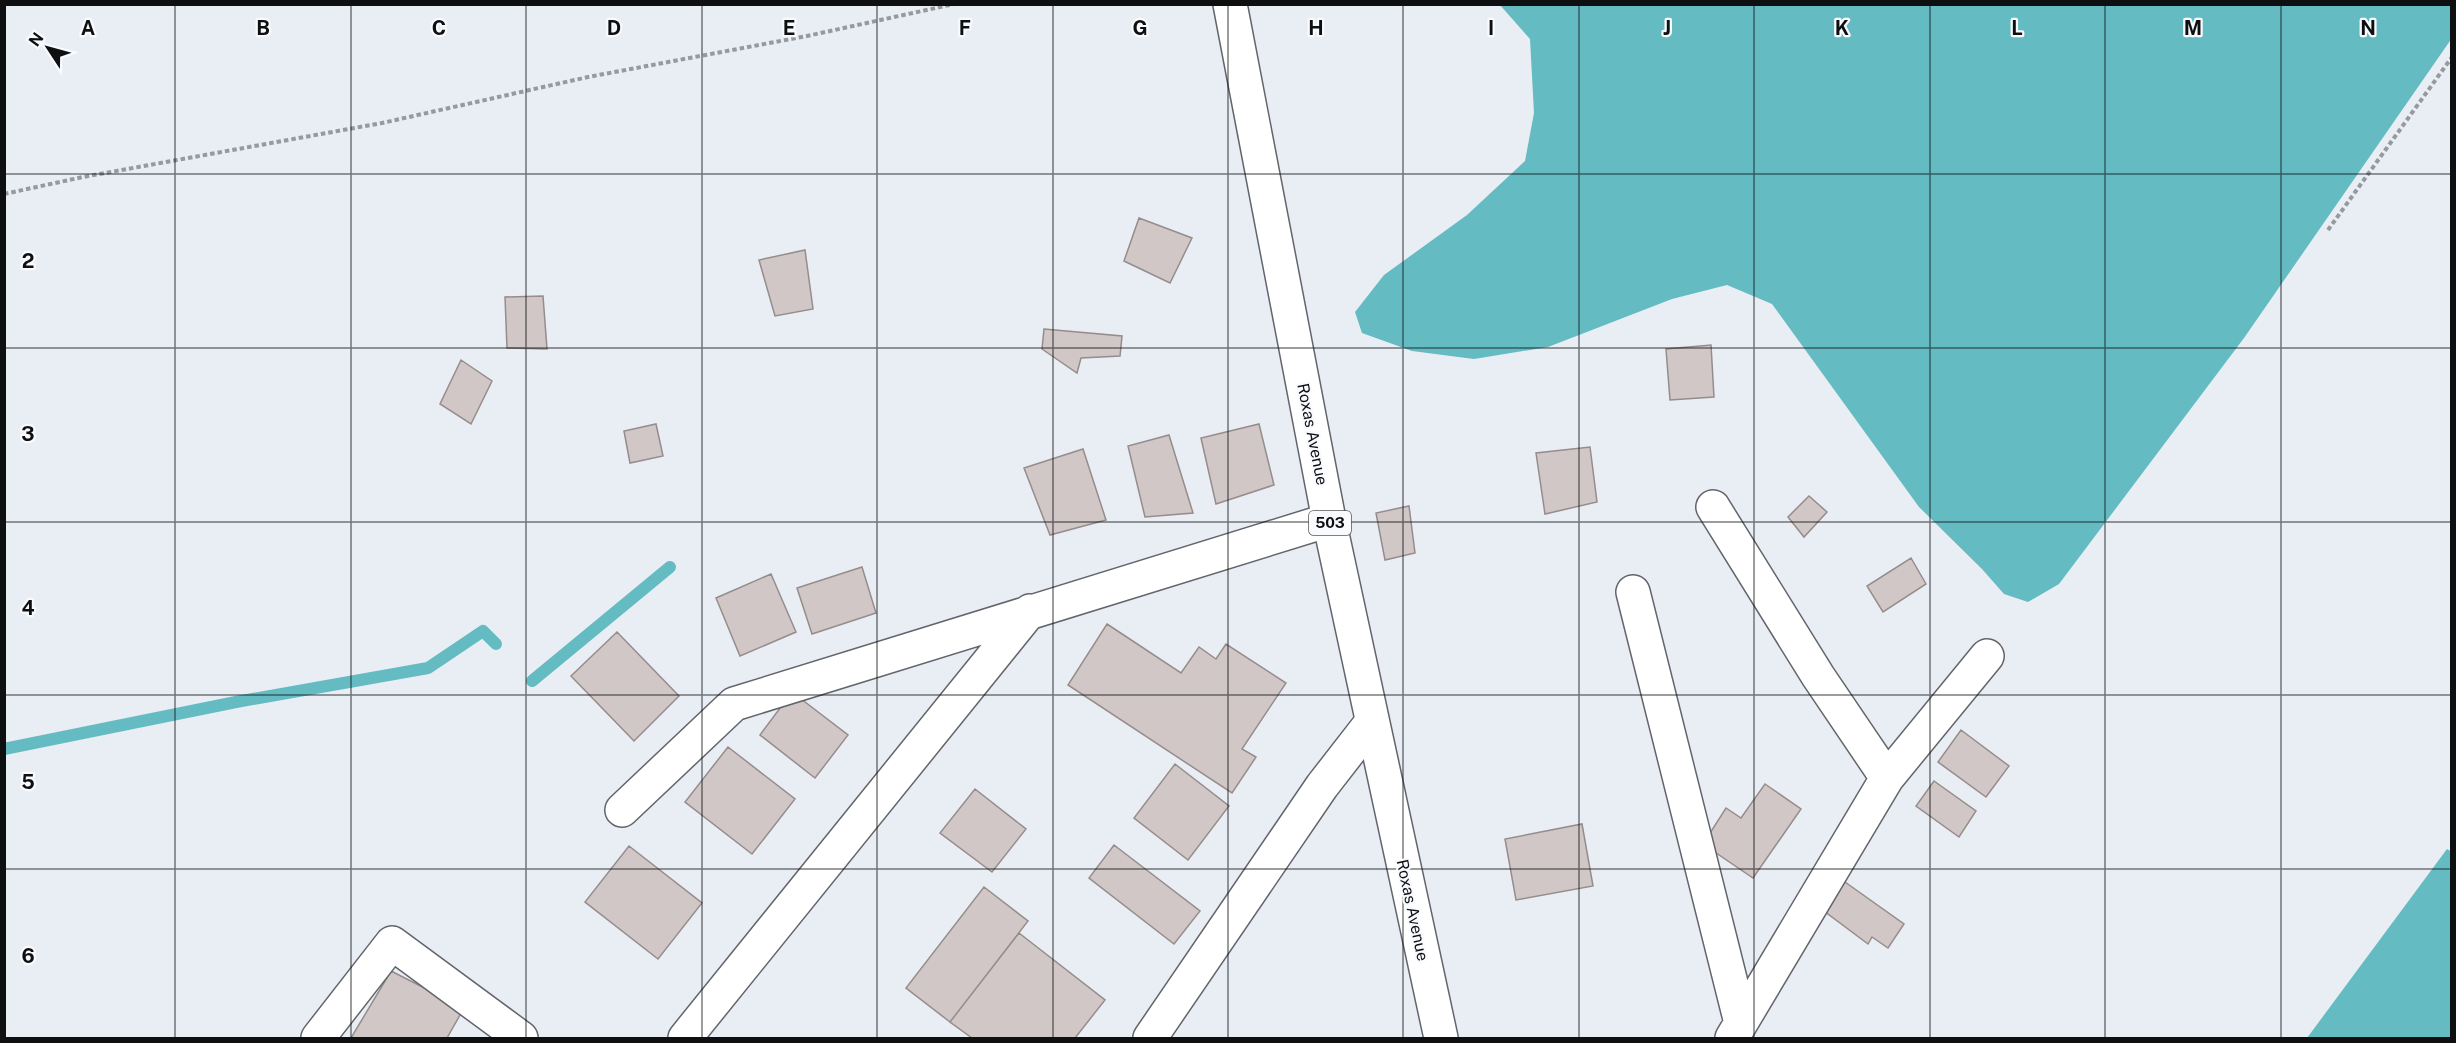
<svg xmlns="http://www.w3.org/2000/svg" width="2456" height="1043" font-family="'Public Sans',sans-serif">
  <rect width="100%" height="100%" fill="#e9edf4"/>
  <path fill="#64bbc2" d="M1500,5l951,-1 1,34 -208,300 -185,246 -31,18 -24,-8 -22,-25 -63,-62 -147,-203 -45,-19 -55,14 -124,48 -74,12 -62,-8 -50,-18 -7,-21 29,-37 83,-60 58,-54 9,-48 -4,-74z
    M2447,849l5,3 -1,186h-144z"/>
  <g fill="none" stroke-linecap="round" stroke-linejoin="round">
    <path stroke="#64bbc2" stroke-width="12" d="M532,681l138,-114
      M4,749l232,-47 192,-34 55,-37 13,13"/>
  </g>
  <path fill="#d1c7c7" stroke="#958c8b" stroke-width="1.5" d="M1139,218l53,20 -22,45 -46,-22z
    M805,250l8,59 -38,7 -16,-56z
    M543,296l4,53 -40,-1 -2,-51z
    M1044,329l78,7 -2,20 -39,2 -4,15 -35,-24z
    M1711,345l3,52 -44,3 -4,-51z
    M461,360l31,21 -21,43 -31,-20z
    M656,424l7,32 -33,7 -6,-32z
    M1259,424l15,61 -58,19 -15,-66z
    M1169,435l24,78 -48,4 -17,-71z
    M1590,447l7,55 -52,12 -9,-61z
    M1083,449l23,71 -56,15 -26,-67z
    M1809,496l18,16 -23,25 -16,-20z
    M1409,506l6,47 -30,7 -9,-47z
    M1911,558l15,26 -43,28 -16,-26z
    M862,567l14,46 -64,21 -15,-46z
    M771,574l25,58 -56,24 -24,-58z
    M1107,624l74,49 18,-26 17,12 10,-15 60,39 -44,66 14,8 -24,36 -164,-108z
    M617,632l62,64 -45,45 -63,-65z
    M792,692l56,43 -33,43 -55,-43z
    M1961,730l48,36 -23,31 -48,-35z
    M728,747l67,52 -43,55 -67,-52z
    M1175,764l54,42 -41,54 -54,-42z
    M1934,781l42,30 -17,26 -43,-31z
    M1765,784l36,25 -48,69 -50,-34 23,-36 15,10z
    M975,789l51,40 -34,43 -52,-39z
    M1582,824l11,62 -77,14 -11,-61z
    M1114,845l86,66 -26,33 -85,-66z
    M629,846l73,57 -44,56 -73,-57z
    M1845,882l59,42 -16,24 -16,-11 -4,7 -44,-33z
    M984,887l44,34 -78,101 -44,-34z
    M1019,933l86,67 -30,38h-103l-22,-16z
    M391,971l73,37 -17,30h-96z"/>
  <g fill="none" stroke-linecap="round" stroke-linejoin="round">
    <g stroke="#62656b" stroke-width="36">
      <path id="street" d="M1713,507l105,169 69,102
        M1633,592l108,431
        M622,810l112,-106 595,-184
        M318,1038l74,-95 129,95
        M685,1038l345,-427
        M1732,1038l155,-260 100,-122"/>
    </g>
    <g stroke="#62656b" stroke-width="36">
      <path id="secondary" d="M1150,1038l172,-252 49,-63"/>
    </g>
    <g stroke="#62656b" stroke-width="36">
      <path id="primary" d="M1230,4l99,516 112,518"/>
    </g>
    <path stroke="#969a9f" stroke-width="4" stroke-dasharray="4.5 3" stroke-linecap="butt" d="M4,194l79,-17 299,-54 206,-46 219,-41 147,-32
      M2328,230l124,-173"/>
    <use href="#street" stroke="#fff" stroke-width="33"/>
    <use href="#secondary" stroke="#fff" stroke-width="33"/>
    <use href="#primary" stroke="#fff" stroke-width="33"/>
  </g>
  <path fill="none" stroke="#0d0f11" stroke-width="1.5" stroke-opacity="0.55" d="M175,4v1034M351,4v1034M526,4v1034M702,4v1034M877,4v1034M1053,4v1034M1228,4v1034M1403,4v1034M1579,4v1034M1754,4v1034M1930,4v1034M2105,4v1034M2281,4v1034M4,174h2448M4,348h2448M4,522h2448M4,695h2448M4,869h2448"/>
  <g text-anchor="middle" stroke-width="4.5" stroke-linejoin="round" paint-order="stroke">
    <rect fill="#f8fafe" stroke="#545658" stroke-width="1.5" x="1309" y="511" width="42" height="24" rx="4.5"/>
    <g font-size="15" font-weight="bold" fill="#0d0f11">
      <text x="1330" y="528">503</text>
    </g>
    <g font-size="16" fill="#0d0f11" stroke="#f8fafe">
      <text transform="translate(1313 434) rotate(79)" y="6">Roxas Avenue</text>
      <text transform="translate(1413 910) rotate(78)" y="6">Roxas Avenue</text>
    </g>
  </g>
  <g font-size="20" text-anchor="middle" font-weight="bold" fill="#0d0f11" stroke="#f8fafe" stroke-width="4.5" stroke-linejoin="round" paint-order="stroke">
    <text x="88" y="35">A</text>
    <text x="263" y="35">B</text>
    <text x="439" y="35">C</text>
    <text x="614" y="35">D</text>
    <text x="789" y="35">E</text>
    <text x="965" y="35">F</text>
    <text x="1140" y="35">G</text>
    <text x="1316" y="35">H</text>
    <text x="1491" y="35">I</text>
    <text x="1667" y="35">J</text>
    <text x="1842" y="35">K</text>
    <text x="2017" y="35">L</text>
    <text x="2193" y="35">M</text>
    <text x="2368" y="35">N</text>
    <text x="28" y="268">2</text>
    <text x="28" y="441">3</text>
    <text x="28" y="615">4</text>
    <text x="28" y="789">5</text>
    <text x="28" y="963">6</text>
  </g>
  <rect width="2456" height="1043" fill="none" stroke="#0d0f11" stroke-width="12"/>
  <g transform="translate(48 48) rotate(306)" stroke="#f8fafe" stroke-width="4.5" paint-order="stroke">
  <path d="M0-4.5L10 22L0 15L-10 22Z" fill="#0d0f11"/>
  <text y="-9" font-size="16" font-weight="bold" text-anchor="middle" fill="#0d0f11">N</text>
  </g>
</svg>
